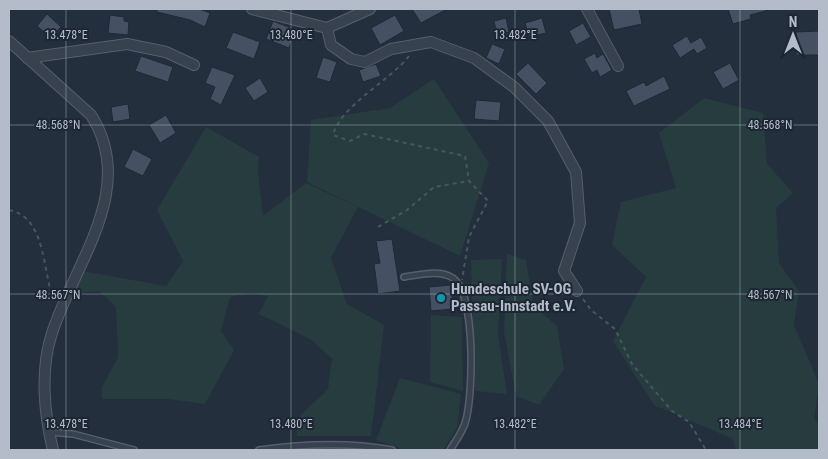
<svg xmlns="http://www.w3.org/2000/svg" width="828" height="459" font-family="'Roboto Condensed',sans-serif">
  <rect width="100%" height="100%" fill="#242f3e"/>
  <path fill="#263c3f" d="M434,79l55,84 -29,93 -153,-74 4,-62 79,-12z
    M704,98l59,15 4,51 26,29 -17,15 3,55 20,28 -5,34 25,59 -5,35 5,6v25h-83l-3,-11 -79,-34 -41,-64 33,-64 -34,-32 9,-43 55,-14 -17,-55z
    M206,127l53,30 -1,17 5,42 43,-33 52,24 -27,51 16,46 37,21 -13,111h-74v-17l31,-30 4,-30 -20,-19 -53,-26 9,-18 -18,-3 -20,4 -9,34 13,19 -29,54 -36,-5h-67v-12l16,-30 -2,-50 -17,-16 -27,3 10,-23 84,15 17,-25 -26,-51z
    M507,254l19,6 7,45 24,21 7,43 -25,36 -23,-9 -12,-64z
    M502,259l-4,76 9,59 -32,-3 -4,-131z
    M431,315l31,2 1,74 -33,-9z
    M400,378l61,16 -4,34 -14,22h-38l-29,-10z"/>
  <path fill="#455162" stroke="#1f2835" d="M157,9h42l11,4 -5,14 -15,-7 -33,-8z
    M412,9h35l-26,14z
    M609,9h30l3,15 -28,6z
    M728,9h37l1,2 -16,4 1,4 -18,5z
    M47,14l14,13 -10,11 -14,-12z
    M110,15l14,2v4l5,1 -1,13 -20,-2z
    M395,15l9,16 -24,14 -9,-17z
    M506,18l3,14 -12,3 -3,-14z
    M542,18l4,15 -17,4 -4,-14z
    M273,21l23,9 -7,18 -23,-9z
    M583,23l8,14 -15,8 -7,-14z
    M819,31v24h-23v-23z
    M233,32l27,10 -6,17 -28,-11z
    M687,36l4,7 10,-6 6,11 -10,6 -3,-5 -14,9 -8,-13z
    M492,44l13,5 -6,15 -13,-6z
    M595,53l2,5 6,-4 9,16 -12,7 -3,-7 -5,3 -8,-14z
    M141,56l32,11 -5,15 -33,-11z
    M323,57l14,5 -7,20 -14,-4z
    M528,63l19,20 -11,11 -20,-20z
    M730,63l9,17 -16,9 -10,-17z
    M376,64l5,12 -18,6 -4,-12z
    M212,67l23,8 -14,30 -11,-6 5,-12 -10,-4z
    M664,76l6,13 -36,17 -8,-15 18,-9 2,4z
    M260,78l8,14 -14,9 -9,-13z
    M476,100l25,2 -2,19 -25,-2z
    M128,104l2,15 -17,3 -2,-15z
    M166,115l10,18 -16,10 -11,-18z
    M133,149l19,10 -9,17 -19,-9z
    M392,239l8,52 -22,3 -4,-30 6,-1 -4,-22z
    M451,285l2,24 -22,2 -2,-24z"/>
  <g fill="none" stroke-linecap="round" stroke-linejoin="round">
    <g stroke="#565f6c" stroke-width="8">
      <path id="lane" d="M404,277c15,-2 35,-8 49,1 23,16 20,116 13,142 -3,12 -10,20 -16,30
        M49,432l24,2 61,16
        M259,450c43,-6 90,-8 133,0"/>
    </g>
    <g stroke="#565f6c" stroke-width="12">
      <path id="street" d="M252,9l75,19 4,17 20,14 14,3 26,-13 40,-7 43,16 40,29 34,34 28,51 4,51 -16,48 13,20
        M587,9l31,57
        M327,28l43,-19
        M9,41l82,74c47,74 -16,147 -39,218 -12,36 -8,81 1,117
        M27,58l100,-14 39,8 28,13"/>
    </g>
    <path stroke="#44595c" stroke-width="2" stroke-dasharray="4 4" stroke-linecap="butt" d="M409,56c-18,24 -69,50 -76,79l17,6 14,-7 101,22 4,25 19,20 -19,36 -7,43
      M9,210c38,7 33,63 45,90
      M378,227l29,-17 27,-23 35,-6
      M583,299l8,11 24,19 17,35 40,47 17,11 17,28"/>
    <use href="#lane" stroke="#38414e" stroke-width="5"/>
    <use href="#street" stroke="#38414e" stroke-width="10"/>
  </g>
  <path fill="none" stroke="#b4bcc9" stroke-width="1" stroke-opacity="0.45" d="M66,9v441M291,9v441M515,9v441M740,9v441M9,125h810M9,294h810"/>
  <circle fill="#0f9aa8" stroke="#1d2633" stroke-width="2" cx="441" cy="298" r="5"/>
  <g text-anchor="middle" stroke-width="4" stroke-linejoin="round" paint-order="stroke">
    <g font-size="15" font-weight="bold" fill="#b4bcc9" stroke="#1d2633" text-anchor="start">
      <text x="451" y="294">Hundeschule SV-OG<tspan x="451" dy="17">Passau-Innstadt e.V.</tspan></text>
    </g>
  </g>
  <g font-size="12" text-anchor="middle" fill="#b4bcc9" stroke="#1d2633" stroke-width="4" stroke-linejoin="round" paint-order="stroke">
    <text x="66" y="39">13.478°E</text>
    <text x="291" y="39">13.480°E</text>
    <text x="515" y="39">13.482°E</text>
    <text x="58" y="129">48.568°N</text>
    <text x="770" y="129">48.568°N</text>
    <text x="58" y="299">48.567°N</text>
    <text x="770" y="299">48.567°N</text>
    <text x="66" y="428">13.478°E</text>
    <text x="291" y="428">13.480°E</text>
    <text x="515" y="428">13.482°E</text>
    <text x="740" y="428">13.484°E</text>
  </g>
  <rect width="828" height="459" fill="none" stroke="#b4bcc9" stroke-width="20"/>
  <g transform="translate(793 35)" stroke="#1d2633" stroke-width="4" paint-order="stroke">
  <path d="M0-4L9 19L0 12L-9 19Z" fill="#b4bcc9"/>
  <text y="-8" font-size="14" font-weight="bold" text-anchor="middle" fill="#b4bcc9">N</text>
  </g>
</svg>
